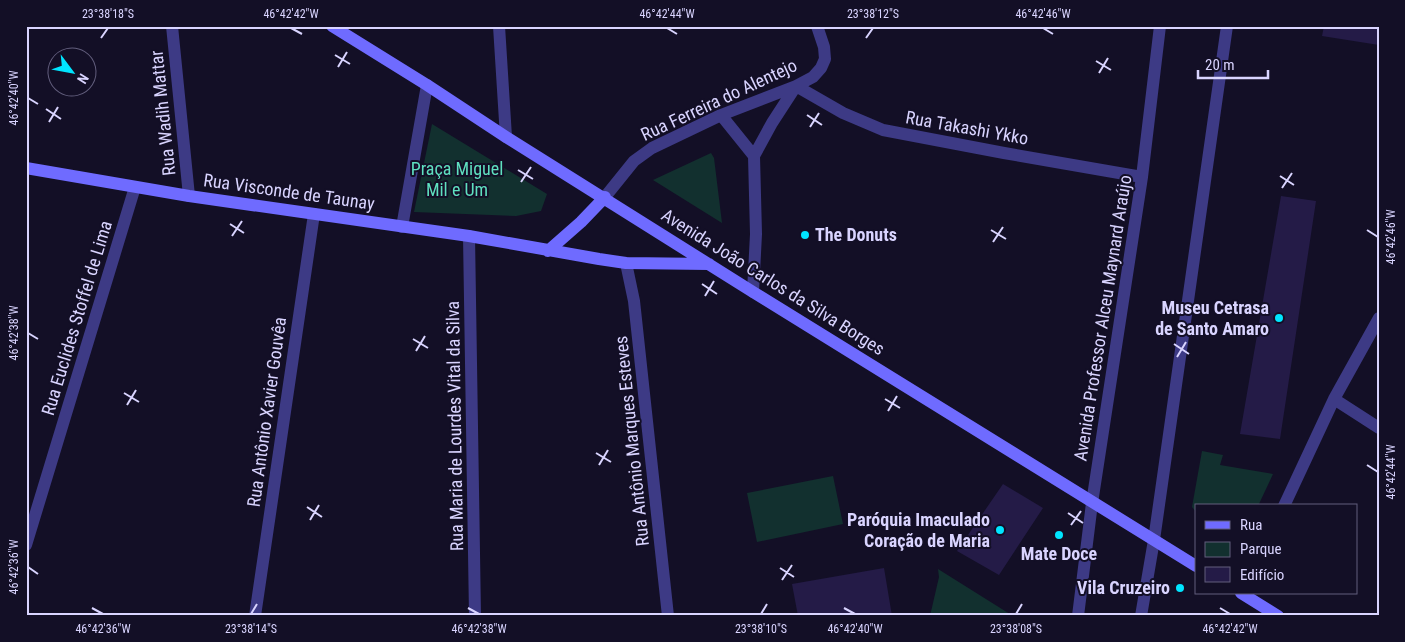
<svg xmlns="http://www.w3.org/2000/svg" width="1405" height="642" font-family="'Roboto Condensed',sans-serif">
  <rect width="100%" height="100%" fill="#130f26"/>
  <path fill="#12302f" d="M432,124l115,70 -6,17 -25,5 -102,-4z
    M711,153l3,5 8,65 -69,-43z
    M1202,451l21,4 -3,10 53,9 -15,32h-62v6l-4,-5z
    M833,476l10,48 -86,18 -10,-49z
    M938,569l75,47h-83l9,-39z"/>
  <path fill="#241b47" d="M1324,26h55v19l-57,-9z
    M1281,196l35,5 -36,238 -40,-5z
    M1003,484l40,24 -44,67 -42,-24z
    M884,568l8,48h-94l-6,-32z"/>
  <g fill="none" stroke-linecap="round" stroke-linejoin="round">
    <path stroke="#3d3a85" stroke-width="12" d="M172,26l17,170
      M499,26l7,111
      M796,86l47,27 40,17 121,23 138,24
      M721,115l33,41
      M605,197l29,-36 18,-13 69,-33 75,-29 17,-9 8,-9 4,-9 -1,-12 -7,-21
      M402,227l25,-142
      M469,236l6,380
      M626,263l8,38 34,315
      M753,292l3,-58 -2,-78 18,-33 24,-37
      M1334,399l45,29
      M1284,506l50,-107 45,-81
      M26,545l109,-358
      M255,616l59,-402
      M1078,616l14,-113 50,-326 18,-151
      M1141,616l13,-76 73,-514"/>
    <path stroke="#6f6bff" stroke-width="12" d="M332,26l95,59 79,52 247,155 443,274
      M26,168l163,28 280,40 130,23 27,4 83,1
      M548,251l33,-29 24,-25
      M1241,593l37,23"/>
  </g>
  <path fill="none" stroke="#d9d4ff" stroke-width="2" d="M291,28l11,6M667,28l10,6M1043,28l10,6M101,38l7,-10M866,38l7,-10M335,55l15,9M1096,61l15,9M338,67l9,-15M1099,73l9,-15M28,98l10,6M46,109l15,10M807,115l15,10M49,122l9,-15M810,127l9,-14M518,170l15,9M1280,176l14,9M521,182l10,-15M1282,188l10,-15M230,224l14,9M991,230l15,9M1367,230l11,7M232,236l10,-15M993,242l10,-15M702,284l15,10M705,296l9,-15M28,333l10,6M413,339l15,9M1174,344l15,10M416,351l9,-15M1177,357l9,-15M124,393l15,9M885,399l15,9M127,405l9,-15M888,411l9,-15M596,453l15,9M599,465l9,-15M1367,465l11,7M307,507l15,10M1068,513l15,10M310,520l9,-15M1071,525l10,-14M28,567l10,7M780,568l14,9M782,580l10,-15M92,608l11,6M468,608l11,6M844,608l11,6M1220,608l10,6M251,614l6,-10M761,614l6,-10M1016,614l6,-10"/>
  <g fill="#00e5ff" stroke="#130f26" stroke-width="2">
    <circle cx="805" cy="235" r="5"/>
    <circle cx="1279" cy="318" r="5"/>
    <circle cx="1000" cy="530" r="5"/>
    <circle cx="1059" cy="535" r="5"/>
    <circle cx="1180" cy="588" r="5"/>
  </g>
  <g text-anchor="middle" stroke-width="4" stroke-linejoin="round" paint-order="stroke">
    <g font-size="18" fill="#d9d4ff" stroke="#130f26">
      <text transform="translate(719 100) rotate(-25)" y="6">Rua Ferreira do Alentejo</text>
      <text transform="translate(163 113) rotate(-96)" y="6">Rua Wadih Mattar</text>
      <text transform="translate(967 128) rotate(10)" y="6">Rua Takashi Ykko</text>
      <text transform="translate(289 192) rotate(8)" y="6">Rua Visconde de Taunay</text>
      <text transform="translate(773 282) rotate(32)" y="6">Avenida João Carlos da Silva Borges</text>
      <text transform="translate(77 318) rotate(-73)" y="6">Rua Euclides Stoffel de Lima</text>
      <text transform="translate(1103 318) rotate(-81)" y="6">Avenida Professor Alceu Maynard Araújo</text>
      <text transform="translate(267 412) rotate(-82)" y="6">Rua Antônio Xavier Gouvêa</text>
      <text transform="translate(455 426) rotate(-91)" y="6">Rua Maria de Lourdes Vital da Silva</text>
      <text transform="translate(632 441) rotate(-96)" y="6">Rua Antônio Marques Esteves</text>
    </g>
    <g font-size="18" fill="#5fe0c0" stroke="#130f26">
      <text x="457" y="175">Praça Miguel<tspan x="457" dy="21">Mil e Um</tspan></text>
    </g>
    <g font-size="18" font-weight="bold" fill="#d9d4ff" stroke="#130f26" text-anchor="end">
      <text x="815" y="241" text-anchor="start">The Donuts</text>
      <text x="1269" y="314">Museu Cetrasa<tspan x="1269" dy="21">de Santo Amaro</tspan></text>
      <text x="990" y="526">Paróquia Imaculado<tspan x="990" dy="21">Coração de Maria</tspan></text>
      <text x="1059" y="560" text-anchor="middle">Mate Doce</text>
      <text x="1170" y="594">Vila Cruzeiro</text>
    </g>
  </g>
  <rect width="1405" height="642" fill="none" stroke="#130f26" stroke-width="55"/>
  <rect x="1195" y="504" width="162" height="90" fill="#130f26" stroke="#625e7d"/>
  <rect x="1205" y="521" width="25" height="8" fill="#6f6bff" stroke="#625e7d"/>
  <text x="1240" y="530" font-size="15" fill="#d9d4ff">Rua</text>
  <rect x="1205" y="542" width="25" height="15" fill="#12302f" stroke="#625e7d"/>
  <text x="1240" y="554" font-size="15" fill="#d9d4ff">Parque</text>
  <rect x="1205" y="567" width="25" height="15" fill="#241b47" stroke="#625e7d"/>
  <text x="1240" y="580" font-size="15" fill="#d9d4ff">Edifício</text>
  <g transform="translate(72 72) rotate(122)"><circle r="24" fill="#130f26" stroke="#625e7d"/>
  <path d="M0-4L9 19L0 12L-9 19Z" fill="#00e5ff"/>
  <text y="-8" font-size="14" font-weight="bold" text-anchor="middle" fill="#d9d4ff">N</text>
  </g>
  <path d="M1198 70v8h70v-8" fill="none" stroke="#d9d4ff" stroke-width="2.5"/>
  <text x="1205" y="70" font-size="15" fill="#d9d4ff" stroke="#130f26" stroke-width="4" paint-order="stroke">20 m</text>
  <rect x="28" y="28" width="1350" height="586" fill="none" stroke="#d9d4ff" stroke-width="2"/>
  <g font-size="12" text-anchor="middle" fill="#d9d4ff">
    <text x="108" y="18">23°38'18"S</text>
    <text x="291" y="18">46°42'42"W</text>
    <text x="667" y="18">46°42'44"W</text>
    <text x="873" y="18">23°38'12"S</text>
    <text x="1043" y="18">46°42'46"W</text>
    <text transform="translate(14 98) rotate(-90)" y="4">46°42'40"W</text>
    <text transform="translate(1391 237) rotate(-90)" y="4">46°42'46"W</text>
    <text transform="translate(14 333) rotate(-90)" y="4">46°42'38"W</text>
    <text transform="translate(1391 472) rotate(-90)" y="4">46°42'44"W</text>
    <text transform="translate(14 567) rotate(-90)" y="4">46°42'36"W</text>
    <text x="103" y="633">46°42'36"W</text>
    <text x="251" y="633">23°38'14"S</text>
    <text x="479" y="633">46°42'38"W</text>
    <text x="761" y="633">23°38'10"S</text>
    <text x="855" y="633">46°42'40"W</text>
    <text x="1016" y="633">23°38'08"S</text>
    <text x="1230" y="633">46°42'42"W</text>
  </g>
</svg>
